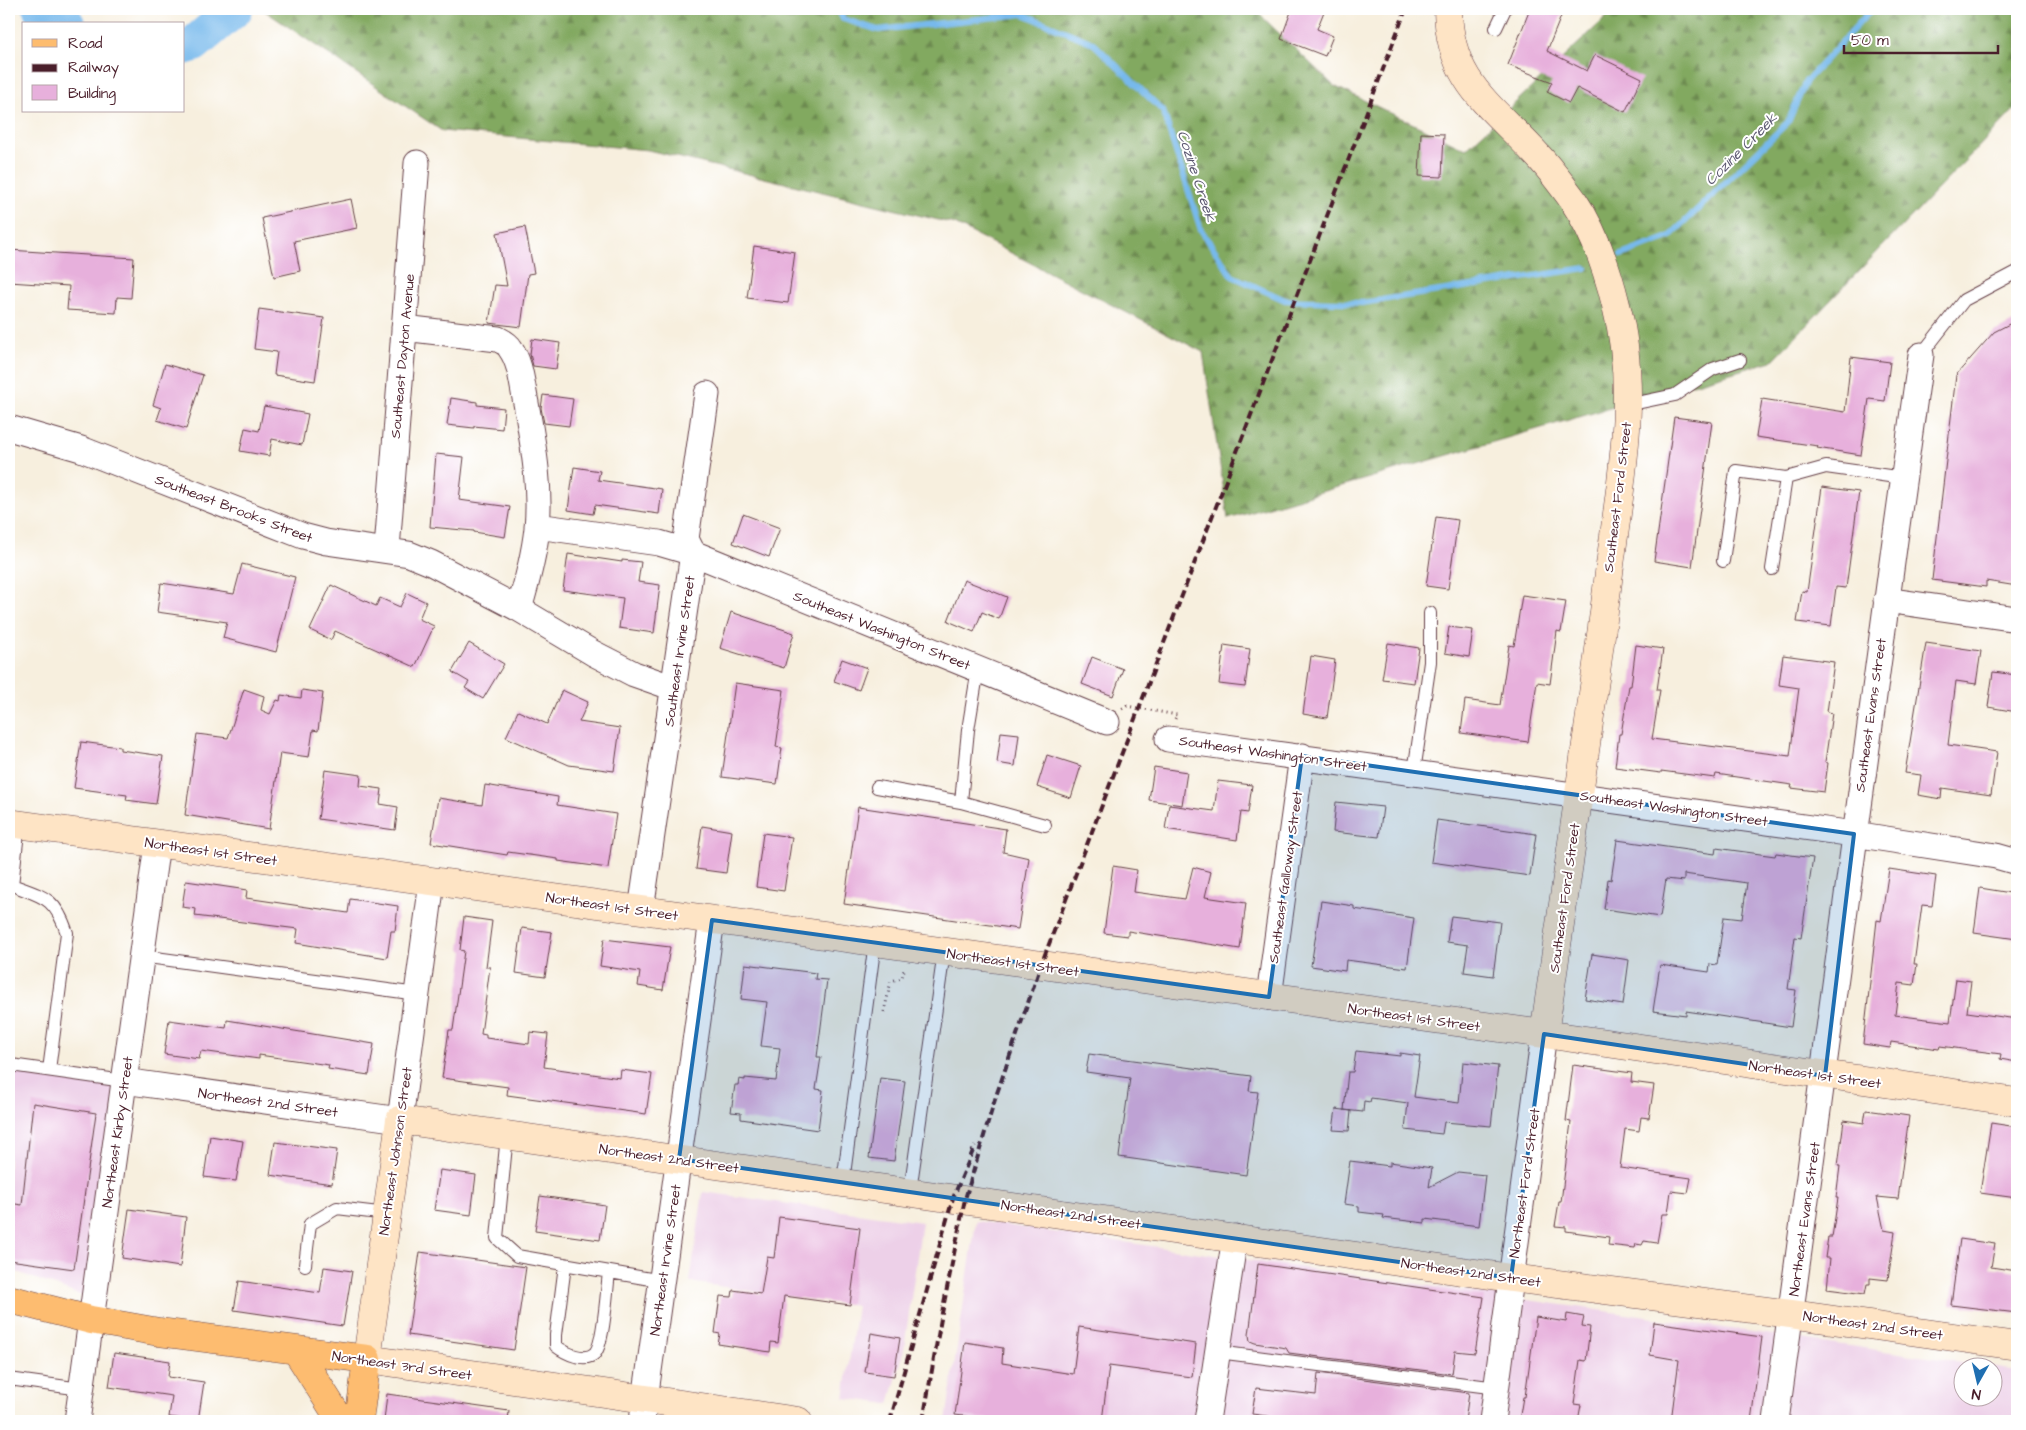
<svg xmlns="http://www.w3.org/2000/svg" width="2026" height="1430" font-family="'Architects Daughter',sans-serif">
  <defs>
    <pattern id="forest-firs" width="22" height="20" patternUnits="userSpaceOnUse" patternTransform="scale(1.25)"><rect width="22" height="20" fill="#82a960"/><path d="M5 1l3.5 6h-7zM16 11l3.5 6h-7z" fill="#6c894f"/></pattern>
  </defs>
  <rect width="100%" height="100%" fill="#fff"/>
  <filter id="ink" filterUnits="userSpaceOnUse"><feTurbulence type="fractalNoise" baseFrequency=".02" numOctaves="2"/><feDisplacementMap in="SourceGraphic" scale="10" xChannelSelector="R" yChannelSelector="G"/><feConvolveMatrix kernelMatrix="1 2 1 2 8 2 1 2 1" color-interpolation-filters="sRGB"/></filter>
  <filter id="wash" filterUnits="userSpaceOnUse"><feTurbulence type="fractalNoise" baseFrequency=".0096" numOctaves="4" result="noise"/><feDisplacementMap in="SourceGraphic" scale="20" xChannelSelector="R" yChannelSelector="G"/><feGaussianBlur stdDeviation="1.12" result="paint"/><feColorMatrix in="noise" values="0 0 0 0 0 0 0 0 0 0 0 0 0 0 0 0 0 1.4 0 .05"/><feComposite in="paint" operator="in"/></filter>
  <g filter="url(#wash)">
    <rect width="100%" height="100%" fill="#f7efde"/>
    <path fill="#edd0e8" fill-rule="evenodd" d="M11,1065l113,16 -31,219 -84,-31v-188z
      M703,1192l219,30 -19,133 -14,49 -45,-6 13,-92 -167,-24z
      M976,1221l1041,149v51h-1071zM1964,1368h30v30h-30z"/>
    <path fill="url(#forest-firs)" stroke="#666446" d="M262,9h992l80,77 132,63 149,-140h402v98l-245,254 -544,158 -25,-167 -248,-128 -307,-74 -206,-19z"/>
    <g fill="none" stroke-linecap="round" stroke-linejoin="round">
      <path stroke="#77b9ec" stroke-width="6" d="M838,9l5,10 35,11 145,-16 70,29 70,68 38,119 31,46 53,24 77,3 224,-35
        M1621,255l48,-18 119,-115 18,-41 66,-72"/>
      <path stroke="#77b9ec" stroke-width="36" d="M41,9l26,15
        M184,47l10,-3 41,-35"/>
    </g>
    <g id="blocks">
      <path fill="#e7b0dc" d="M1292,9h33l-8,20 16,7 -8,20 -44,-17z
        M1530,9h34l-17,42 40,20 8,-16 47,23 -17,34 -48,-24 -8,15 -22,-11 5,-10 -44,-17z
        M1421,133l23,1 -2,43 -23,-1z
        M351,199l6,29 -63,13 6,30 -26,6 -12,-59z
        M525,227l9,46 -6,1 -7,53 -32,-4 6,-38 12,1 -10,-53z
        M754,246l41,6 -7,51 -41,-5z
        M9,250l125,8 -3,40 -14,-1 -1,16 -49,-3 2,-24 -60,-4z
        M259,309l65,9 -9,63 -41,-6 3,-23 -23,-3z
        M2017,320v266l-31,-5v6l-54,-7 24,-205 38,-43z
        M532,339l28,4 -4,26 -23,-3 -3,-12z
        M1851,357l39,5 -5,39 -16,-2 -8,56 -44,-7 1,-2 -62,-9 6,-38 83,13z
        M165,364l38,11 -17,54 -29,-9 4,-12 -8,-3z
        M543,395l30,4 -4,27 -25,-3 -3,-15z
        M451,398l26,4v3l27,3 -2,21 -28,-3v2l-27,-3z
        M264,406l44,8 -6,31 -30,-6 -3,17 -29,-5 5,-23 14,3z
        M1674,417l38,5 -20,145 -38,-6z
        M436,454l28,3 -5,43 51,7 -5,30 -31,-5v-1l-44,-4z
        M574,467l26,4 -2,9 64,9 -3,25 -64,-9 -2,9 -25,-4z
        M1822,487l37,5 -13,96 -10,-1 -5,39 -34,-4 5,-31 5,1z
        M743,514l37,14 -11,29 -36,-14z
        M1436,517l22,3 -10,69 -22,-3z
        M568,554l54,8v-2l19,2 -3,20 22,3 -6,48 -35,-5 4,-30 -60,-8z
        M242,564l53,13 -19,75 -53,-14 4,-16 -70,-10 4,-29 73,11z
        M964,580l43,17 -8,22 -17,-7 -8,20 -26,-11z
        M331,585l45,21 4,-8 20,9 7,-14 19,9 -7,17 15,7 -19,41 -80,-36 -4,9 -21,-10z
        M1522,595l44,6 -5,31 -4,-1 -7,53 -13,-2 -9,60 -67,-9 4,-33 35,5 9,-60 5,1z
        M731,612l63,21 -10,35 -64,-20z
        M1449,627l24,3 -4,27 -24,-4z
        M469,643l35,21 -21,35 -18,-11 4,-6 -17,-10z
        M1388,643l31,5 -5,35 -32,-4z
        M1926,643l55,8 -5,33 -20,-3 -8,64 49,7 -6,43 -49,-7 -1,11 -23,-4 3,-20 -16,-2z
        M1224,645l26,4 -5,38 -26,-3z
        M1636,645l27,4 -6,41h3l-8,49 138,17 9,-68 -20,-3 4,-30 51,7 -7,50 5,1 -7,49 3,1 -4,29 -33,-4 1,-3 -76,-11 -1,4 -54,-7v2l-46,-6 4,-33h2l8,-48h2z
        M1311,656l24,4 -8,58 -24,-4z
        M1092,657l31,12 -10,27 -31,-12z
        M842,659l25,9 -8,22 -25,-9z
        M1993,672l24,3v37l-29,-5z
        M735,683l49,7 -8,57 6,1 -5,36 -55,-7z
        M244,689l20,7 -3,14 9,4 7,-14 3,1 1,-6 20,3 1,-8 21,3 -5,38 -5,-1 -4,27 -29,-4 -11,76 -84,-14 12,-81 31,4z
        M562,690l26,12 -9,20 41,6 -6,43 -45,-6 -63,-28 12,-26 29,13z
        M1001,732l18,2 -4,32 -18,-3z
        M81,742l39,5v3l43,6 -7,48 -30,-4 1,-5 -53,-7z
        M1047,755l34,11 -10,32 -34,-11z
        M1154,767l33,5 -5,33 -33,-5z
        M325,770l36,5 -1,11 22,3 -2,15 18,3 -3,23 -77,-11z
        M1218,781l34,4 -4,28 -7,-1 -4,28 -72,-11 4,-24 45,6z
        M485,785l73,12 -1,8 59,9 -8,54 -50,-7v-2l-50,-7 -1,3 -76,-12 7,-45 44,7z
        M1336,802l47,5 -4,30 -46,-5z
        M858,807l148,22 -3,23 26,6 -11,71 -174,-25z
        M1437,820l99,14 -6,42 -99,-14z
        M702,826l30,5 -6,42 -30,-4z
        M763,833l29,4 -8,54 -28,-4z
        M1617,840l98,14 1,-6 59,8 1,-3 37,5 -12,80 -6,-1 -7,52 8,1 -5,37 -105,-16v4l-33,-4 7,-46 49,7 1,-8 7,1 7,-48 18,2 5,-36 -63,-9v7l-18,-2 -6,38 -56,-8 4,-30 3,1z
        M1113,866l24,4 -3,22 51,7 8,-32 18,5 -6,25 41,6 -6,46 -112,-18v5l-24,-3z
        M1889,869l47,7 -4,30 -10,-1 -8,59h3l-3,21 -15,-2 -4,32 55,7 6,-43 15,2 -4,31 50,7v43l-17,-3 1,-5 -61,-8 -1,3 -48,-7 -1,6 -27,-4 14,-124 4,1z
        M186,881l61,9 -1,8 102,15 2,-14 48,7 -3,25h-4l-4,27 -91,-15 2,-14 -103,-13 1,-7 -14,-2z
        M1980,888l37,6v45l-43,-6z
        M1321,901l33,5v3l60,9 -7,50 -61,-8 -1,11 -34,-5z
        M1451,916l49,6 -7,54 -29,-4 4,-27 -21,-3z
        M464,917l28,4 -6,46h4l-9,67 5,1v3l43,6 1,-12 18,2 -4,33 76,11 1,-8 31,4 -6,40 -139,-19 1,-8 -66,-9 7,-48h4l11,-79 -4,-1z
        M522,928l30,4 -7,45 -29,-4z
        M604,939l66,8 -7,43 -25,-4 2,-14 -40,-6z
        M1592,954l37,6 -6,45 -38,-6z
        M745,964l71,9 -1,6 12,1 -10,77h4l-5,32 7,1 -5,40 -77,-11v-6l-10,-1 4,-27h3l1,-6 6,1v-2l31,3 4,-33 -19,-2 6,-44 -26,-3z
        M169,1020l57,8 1,-8 147,24 -5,31 -41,-6 1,-4 -70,-10v4l-58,-8 -2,8 -35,-5z
        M1356,1051l44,5v-3l20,3 -6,41 45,6 4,-41 35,4 -7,60 -47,-4 -2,12 -37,-4 3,-27 -37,-5 -1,4 -6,-1 -1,11 -19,-2 4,-38h5z
        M1089,1054l162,22 -2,15 9,1 -12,83 -127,-18 11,-79 -44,-6z
        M1573,1065l59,8 -1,9 23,3 -5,33 -8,-1 -2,14 -14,-2 -5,39 71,10 -3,15 -17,-2 -3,23h-6l-5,29 -13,-2 -2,4 -6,-1 -1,4 -27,-3 1,-8 -43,-6v-4l-11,-1 4,-24h2l10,-80 -5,-1z
        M880,1078l25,3 -11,80 -25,-3z
        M33,1103l63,10 -22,156 -65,-9v-57l13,2z
        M1336,1109l15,2 -2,20 -16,-1z
        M1866,1110l43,6 -11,83 -21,-2 7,33 11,2 -7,48 -18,-2v6h-3l-2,10 -38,-5 3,-31h-5l3,-21h4l6,-39h-2l4,-32h-2l6,-46 20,3z
        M1991,1123l26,4v71l-37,-5z
        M210,1136l33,5 -7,40 -32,-4z
        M275,1142l62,8 -5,34 -62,-9z
        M1350,1161l40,5v-4l42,6 -3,19 29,-15 27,3 -6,51 -54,-7v4l-42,-5 1,-3 -25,-3v-6l-15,-2z
        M440,1170l36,5 -5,40 -37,-5z
        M540,1196l65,9 -5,35 -65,-9z
        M129,1209l57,8 -6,50 -58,-9z
        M779,1217l81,11 -10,77 -66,-9 -6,47 -7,-1 -1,10 -52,-8 2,-10 -5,-1 5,-37 12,1 1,-7 28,4 6,-37 7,1z
        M1960,1239l35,5 -4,23 26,4v42l-66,-8z
        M420,1252l106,15 -12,83 -106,-15z
        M1258,1264l226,33 -9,56 -20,-2 -3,23 -163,-21 -3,-5 -31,-5 -5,-2 -1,-6z
        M324,1267l28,4 -9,55 -109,-16 5,-29 81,12z
        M1567,1314l17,3 -2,9 8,1 -4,34 -6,-1 -6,44 7,1 -3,16h-59l4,-24h2l11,-80 30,5z
        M1654,1322l108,15 -11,84h-80l8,-61 -29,-5z
        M1079,1327l117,17 -4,33 -83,-11 -7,55h-96l-51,-6 10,-73 38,6 -1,15 71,11z
        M871,1333l29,5 -6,38 -29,-4z
        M114,1353l56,8 -2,16 36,5 -6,39 -29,-4 3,-21 -63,-9z
        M1318,1373l151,20 -4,28h-192l1,-4 -22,-3 4,-26 60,7z
        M387,1394l122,17 -1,10h-124z"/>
    </g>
  </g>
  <g filter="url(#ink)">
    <use href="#blocks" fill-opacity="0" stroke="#643e46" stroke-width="1"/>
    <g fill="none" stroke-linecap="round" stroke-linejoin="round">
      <g stroke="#643e46" stroke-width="14">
        <path id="lane" d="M1496,28l9,-19
          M1921,355l43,-55 53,-28
          M1627,405l48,-10 38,-26 27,-9
          M1723,561l13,-90 50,7
          M1772,569l14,-91 40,-11 77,11
          M1414,772l16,-110v-49
          M877,787l84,15 84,23
          M961,802l7,-72 10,-61
          M9,885h3l7,-61
          M12,885c32,12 43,12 55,48l-18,137
          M141,956l276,38
          M9,1067l2,-2 113,16
          M507,1135l-10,103 20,18 145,25
          M843,1182l32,-240
          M910,1191l34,-239
          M305,1265l5,-41 27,-16 50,6
          M565,1265l-9,70v11c9,7 29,17 39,7 9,-10 12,-65 14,-81
          M1218,1352l279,36
          M9,1379l72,10"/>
      </g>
      <g stroke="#643e46" stroke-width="27">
        <path id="street" d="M404,328l94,11c4,2 10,5 12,9 11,15 12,37 16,55 7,41 15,83 11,125 -3,28 -10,54 -18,81
          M9,428l72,21 222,87 23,6 83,12 22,9 88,46 74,44 41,21 40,14
          M537,526l122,17 34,10 414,169
          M387,549l30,-386
          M1886,600l131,19
          M1168,739l686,95 142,22 21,6
          M641,910l52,-357 -7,-14 21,-145
          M1269,997l33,-241
          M124,1081l276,39 32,-238
          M77,1421l80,-577
          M642,1421l70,-501
          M1207,1421l28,-184
          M1492,1421l52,-387
          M1776,1421c50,-355 94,-711 145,-1066"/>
      </g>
      <g stroke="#643e46" stroke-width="29">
        <path id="secondary" d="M1448,9c1,75 46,98 91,148 12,13 23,28 34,43 21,31 34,68 43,105 24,90 3,185 -8,276 -19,151 -42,302 -64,453
          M9,823l1535,211 473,68
          M798,1421l-431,-62 33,-239 1111,158 280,36 226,32"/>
      </g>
      <g stroke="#643e46" stroke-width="29">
        <path id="primary" d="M9,1299l82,21 68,12 208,27 -8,62
          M296,1350l45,71"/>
      </g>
      <path stroke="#643e46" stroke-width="3" stroke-dasharray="1 4" stroke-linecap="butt" d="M1122,709l5,-3 50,9 -2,4
        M884,1012l7,-31 11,-3 2,-8"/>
      <use href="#lane" stroke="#fff" stroke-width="12"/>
      <use href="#street" stroke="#fff" stroke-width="25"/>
      <use href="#secondary" stroke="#fee4c5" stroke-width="28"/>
      <use href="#primary" stroke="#fdbc6f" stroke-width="28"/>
      <path stroke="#4a1f2b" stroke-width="4" stroke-dasharray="8 4" stroke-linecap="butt" d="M890,1421l63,-223 22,-52
        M923,1421l19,-108 23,-114 31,-103 45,-131 365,-956"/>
    </g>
  </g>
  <path fill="#1f6fb2" fill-opacity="0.2" stroke="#1f6fb2" stroke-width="4" stroke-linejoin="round" d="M1302,756l552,78 -29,242 -281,-42 -33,244 -832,-119 33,-239 557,77z"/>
  <g text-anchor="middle" stroke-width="4" stroke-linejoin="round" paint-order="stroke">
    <g font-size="14" fill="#4a1f2b" stroke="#fff">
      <text transform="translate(402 356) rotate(-85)" y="5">Southeast Dayton Avenue</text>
      <text transform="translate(1617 497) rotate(-83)" y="5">Southeast Ford Street</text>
      <text transform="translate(234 508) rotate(21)" y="5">Southeast Brooks Street</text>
      <text transform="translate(882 630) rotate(22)" y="5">Southeast Washington Street</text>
      <text transform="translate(679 651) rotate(-82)" y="5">Southeast Irvine Street</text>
      <text transform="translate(1870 715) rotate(-82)" y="5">Southeast Evans Street</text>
      <text transform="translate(1273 753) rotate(8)" y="5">Southeast Washington Street</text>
      <text transform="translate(1674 808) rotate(8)" y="5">Southeast Washington Street</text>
      <text transform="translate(211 851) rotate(8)" y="5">Northeast 1st Street</text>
      <text transform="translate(1285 877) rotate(-82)" y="5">Southeast Galloway Street</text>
      <text transform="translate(1564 898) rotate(-82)" y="5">Southeast Ford Street</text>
      <text transform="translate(612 906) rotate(8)" y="5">Northeast 1st Street</text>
      <text transform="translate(1013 962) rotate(8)" y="5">Northeast 1st Street</text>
      <text transform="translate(1414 1017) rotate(8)" y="5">Northeast 1st Street</text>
      <text transform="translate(1815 1074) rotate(8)" y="5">Northeast 1st Street</text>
      <text transform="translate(268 1102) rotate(8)" y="5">Northeast 2nd Street</text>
      <text transform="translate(117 1132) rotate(-82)" y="5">Northeast Kirby Street</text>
      <text transform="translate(395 1151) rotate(-82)" y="5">Northeast Johnson Street</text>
      <text transform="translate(669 1158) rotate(8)" y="5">Northeast 2nd Street</text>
      <text transform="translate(1524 1183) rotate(-82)" y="5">Northeast Ford Street</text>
      <text transform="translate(1071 1214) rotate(8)" y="5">Northeast 2nd Street</text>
      <text transform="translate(1804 1219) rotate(-82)" y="5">Northeast Evans Street</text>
      <text transform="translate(665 1260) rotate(-82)" y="5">Northeast Irvine Street</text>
      <text transform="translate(1471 1272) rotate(8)" y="5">Northeast 2nd Street</text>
      <text transform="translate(1873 1325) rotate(8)" y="5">Northeast 2nd Street</text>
      <text transform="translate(402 1365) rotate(8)" y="5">Northeast 3rd Street</text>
    </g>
    <g font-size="15" font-style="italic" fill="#5a556f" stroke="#fff">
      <text transform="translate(1741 149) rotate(-45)" y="5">Cozine Creek</text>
      <text transform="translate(1197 176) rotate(72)" y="5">Cozine Creek</text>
    </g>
  </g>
  <rect width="2026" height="1430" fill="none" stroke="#fff" stroke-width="30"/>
  <rect x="22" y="22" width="162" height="90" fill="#ffffff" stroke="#b7a5aa"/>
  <rect x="32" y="39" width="25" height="8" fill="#fdbc6f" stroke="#b7a5aa"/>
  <text x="68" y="48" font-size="15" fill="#4a1f2b">Road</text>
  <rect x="32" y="64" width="25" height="8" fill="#4a1f2b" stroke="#b7a5aa"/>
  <text x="68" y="72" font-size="15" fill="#4a1f2b">Railway</text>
  <rect x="32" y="85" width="25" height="15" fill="#e7b0dc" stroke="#b7a5aa"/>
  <text x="68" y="98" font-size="15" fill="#4a1f2b">Building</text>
  <g transform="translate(1978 1382) rotate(188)"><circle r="24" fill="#ffffff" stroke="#b7a5aa"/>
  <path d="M0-4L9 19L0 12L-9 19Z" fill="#1f6fb2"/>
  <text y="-8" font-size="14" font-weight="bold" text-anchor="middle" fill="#4a1f2b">N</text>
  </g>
  <path d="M1844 45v8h154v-8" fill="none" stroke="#4a1f2b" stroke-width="2.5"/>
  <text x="1851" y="45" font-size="15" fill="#4a1f2b" stroke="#ffffff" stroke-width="4" paint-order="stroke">50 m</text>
</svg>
